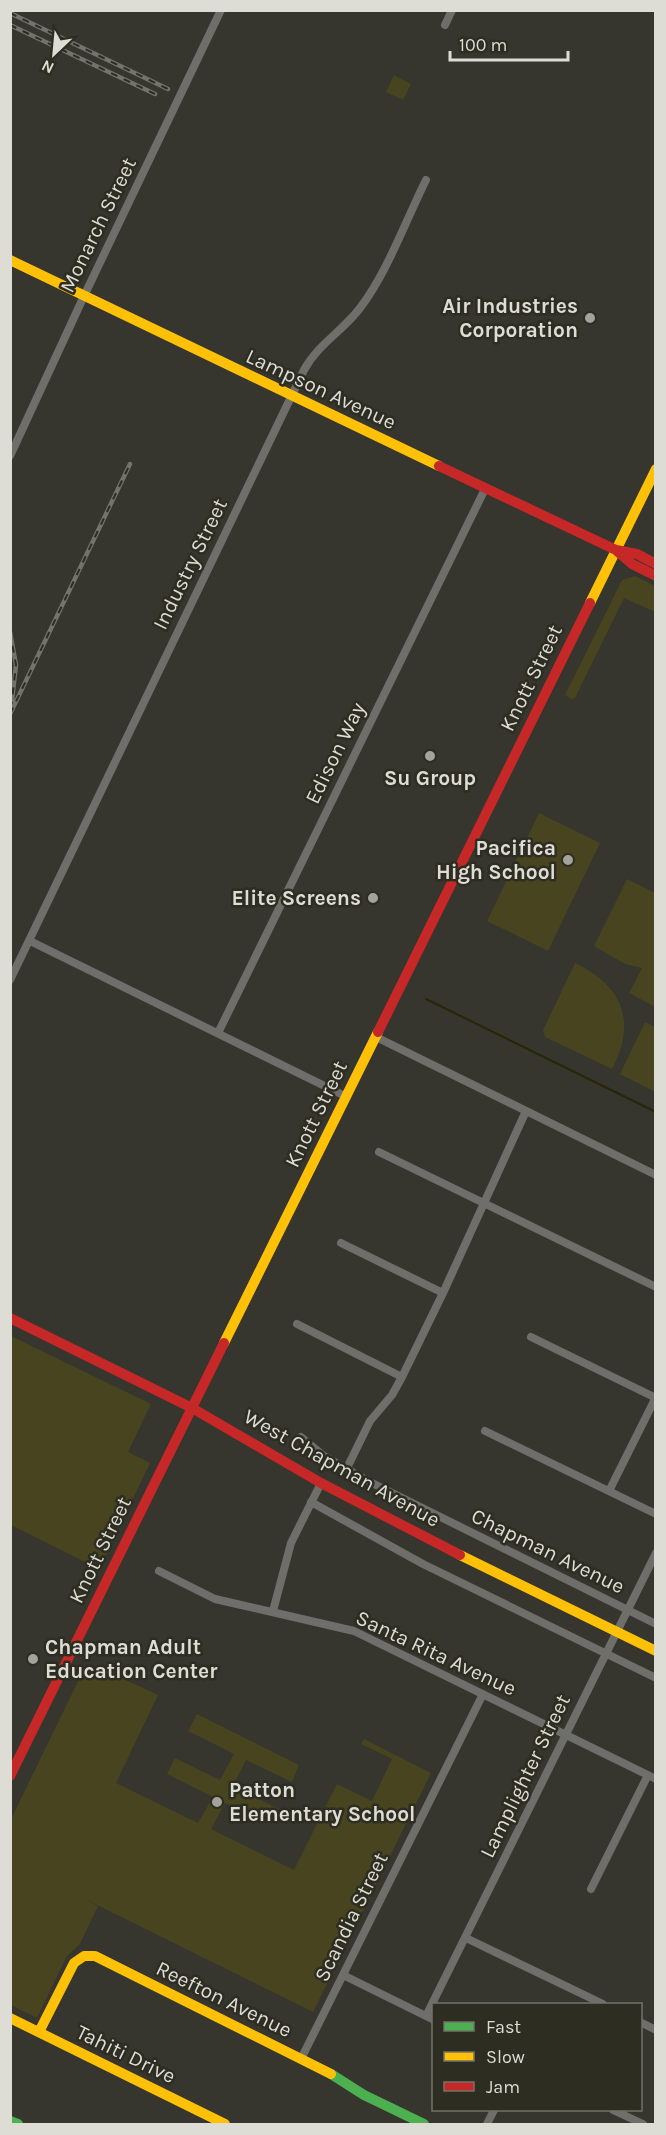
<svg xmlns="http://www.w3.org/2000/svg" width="666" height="2135" font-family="Karla,sans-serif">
  <rect width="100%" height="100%" fill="#36352e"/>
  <path fill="#47441f" d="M394,75l17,9 -8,16 -17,-8z
    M635,576l20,10v26l-31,-14 -49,100 -3,1 -7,-4 57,-115z
    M539,813l61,30 -52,108 -61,-30z
    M627,879l28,14v114l-26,-14 13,-25 -17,-4 -31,-18z
    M575,963c48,23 62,58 37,106l-67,-32 -2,-7z
    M645,1022l10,5v65l-35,-18z
    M11,1336l140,68 -23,48 22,11 -51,106 -88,-44z
    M84,1669l21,10 4,-7 49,23 -42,88 82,40 15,-26 -46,-23 8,-16 45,22 14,-26 -46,-23 9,-17 102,51 -7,17 -46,-22 -13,26 46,23 -9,16 -45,-22 -14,26 83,41 43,-86 35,17 20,-42 -31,-15 3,-5 67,34 -118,239 -230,-114 15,8 -18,38 -13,12 -30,62 -26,-13v-186z"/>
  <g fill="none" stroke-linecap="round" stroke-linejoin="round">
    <path stroke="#292604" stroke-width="2" d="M426,999l230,113"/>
    <path stroke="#6e6e6a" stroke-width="8" d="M445,25l7,-15
      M10,456l74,-160 137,-286
      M30,941l317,156
      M10,980l294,-610c14,-26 39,-39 56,-62 27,-35 46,-88 66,-128
      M218,1033l267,-544
      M376,1037l280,138
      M379,1152l277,135
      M341,1243l102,50
      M297,1324l105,53
      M531,1337l125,61
      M485,1431l171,83
      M301,1437l23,19 44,25 288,143
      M347,1468l23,-47 22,-26 10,-18 41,-84 83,-182
      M609,1491l47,-94
      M311,1502l112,62 233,114
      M159,1571l56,28 139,32 302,148
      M273,1611l18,-68 30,-60
      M591,1889l57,-114
      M466,1938l137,66
      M343,1975l91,45
      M426,2016l230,-463
      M640,2022l16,8
      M301,2059l182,-365
      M613,2110l30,14
      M487,2124l7,-14"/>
    <path stroke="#4caf50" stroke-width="10" d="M331,2074l33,21 60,29
      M10,2121l8,3"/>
    <path stroke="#ffc107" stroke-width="10" d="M10,260l429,206
      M590,603l66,-134
      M224,1343l154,-311
      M460,1555l196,96
      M10,2018l215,106
      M39,2032l35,-69 10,-7h11l236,118"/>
    <path stroke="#c62828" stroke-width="10" d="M439,466l177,84 21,4 19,10
      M618,552l14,12 24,12
      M378,1032l212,-429
      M10,1318l182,90 129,75 139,72
      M10,1776l214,-433"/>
    <g stroke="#72726f" stroke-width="4.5">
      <path id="rail" d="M10,13l158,76
        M10,25l145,69
        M10,632l6,33 -4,35
        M10,714l120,-250"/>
    </g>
    <use href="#rail" stroke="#2e2d21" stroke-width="2" stroke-dasharray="7" stroke-linecap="butt"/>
  </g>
  <g fill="#a3a29b" stroke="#2e2d21" stroke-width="2">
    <circle cx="590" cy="318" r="6"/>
    <circle cx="430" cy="756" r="6"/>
    <circle cx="568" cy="860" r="6"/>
    <circle cx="373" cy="898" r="6"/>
    <circle cx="33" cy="1659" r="6"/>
    <circle cx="217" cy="1802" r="6"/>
  </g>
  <g text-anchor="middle" stroke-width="5" stroke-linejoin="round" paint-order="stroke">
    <g font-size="21" fill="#deddd5" stroke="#2e2d21">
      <text transform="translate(98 225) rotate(-64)" y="7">Monarch Street</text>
      <text transform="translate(321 389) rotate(25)" y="7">Lampson Avenue</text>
      <text transform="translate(190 564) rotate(-64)" y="7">Industry Street</text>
      <text transform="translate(531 678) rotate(-64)" y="7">Knott Street</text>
      <text transform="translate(335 753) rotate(-64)" y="7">Edison Way</text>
      <text transform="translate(316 1114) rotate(-64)" y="7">Knott Street</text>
      <text transform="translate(342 1468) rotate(29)" y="7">West Chapman Avenue</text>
      <text transform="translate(100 1550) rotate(-64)" y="7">Knott Street</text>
      <text transform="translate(548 1551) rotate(26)" y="7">Chapman Avenue</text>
      <text transform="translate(436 1653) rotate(25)" y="7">Santa Rita Avenue</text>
      <text transform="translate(525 1776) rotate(-64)" y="7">Lamplighter Street</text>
      <text transform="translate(351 1917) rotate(-64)" y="7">Scandia Street</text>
      <text transform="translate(224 1999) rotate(26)" y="7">Reefton Avenue</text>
      <text transform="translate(126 2054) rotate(26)" y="7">Tahiti Drive</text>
    </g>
    <g font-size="21" font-weight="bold" fill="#deddd5" stroke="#2e2d21" text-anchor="end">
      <text x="578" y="313">Air Industries<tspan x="578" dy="24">Corporation</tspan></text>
      <text x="430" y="785" text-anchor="middle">Su Group</text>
      <text x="556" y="855">Pacifica<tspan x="556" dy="24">High School</tspan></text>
      <text x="361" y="905">Elite Screens</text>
      <text x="45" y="1654" text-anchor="start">Chapman Adult<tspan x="45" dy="24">Education Center</tspan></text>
      <text x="229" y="1797" text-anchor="start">Patton<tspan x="229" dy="24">Elementary School</tspan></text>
    </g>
  </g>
  <rect width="666" height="2135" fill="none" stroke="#deddd5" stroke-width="24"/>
  <rect x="432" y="2003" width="210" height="108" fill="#2e2d21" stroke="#747369" stroke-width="1.5"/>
  <rect x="444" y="2022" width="30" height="9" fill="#4caf50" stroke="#747369" stroke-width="1.5"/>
  <text x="486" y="2033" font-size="18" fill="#deddd5">Fast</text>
  <rect x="444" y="2052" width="30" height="9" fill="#ffc107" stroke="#747369" stroke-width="1.5"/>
  <text x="486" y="2063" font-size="18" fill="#deddd5">Slow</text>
  <rect x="444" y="2082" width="30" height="9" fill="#c62828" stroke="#747369" stroke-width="1.5"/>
  <text x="486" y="2093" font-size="18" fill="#deddd5">Jam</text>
  <g transform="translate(54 54) rotate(206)" stroke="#2e2d21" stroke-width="4.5" paint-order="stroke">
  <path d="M0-4.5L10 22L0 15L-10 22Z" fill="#deddd5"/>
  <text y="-9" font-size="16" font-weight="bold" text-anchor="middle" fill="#deddd5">N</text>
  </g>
  <path d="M450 51v9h118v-9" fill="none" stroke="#deddd5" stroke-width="3"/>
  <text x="459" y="51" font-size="18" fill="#deddd5" stroke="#2e2d21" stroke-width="4.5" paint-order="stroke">100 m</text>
</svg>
